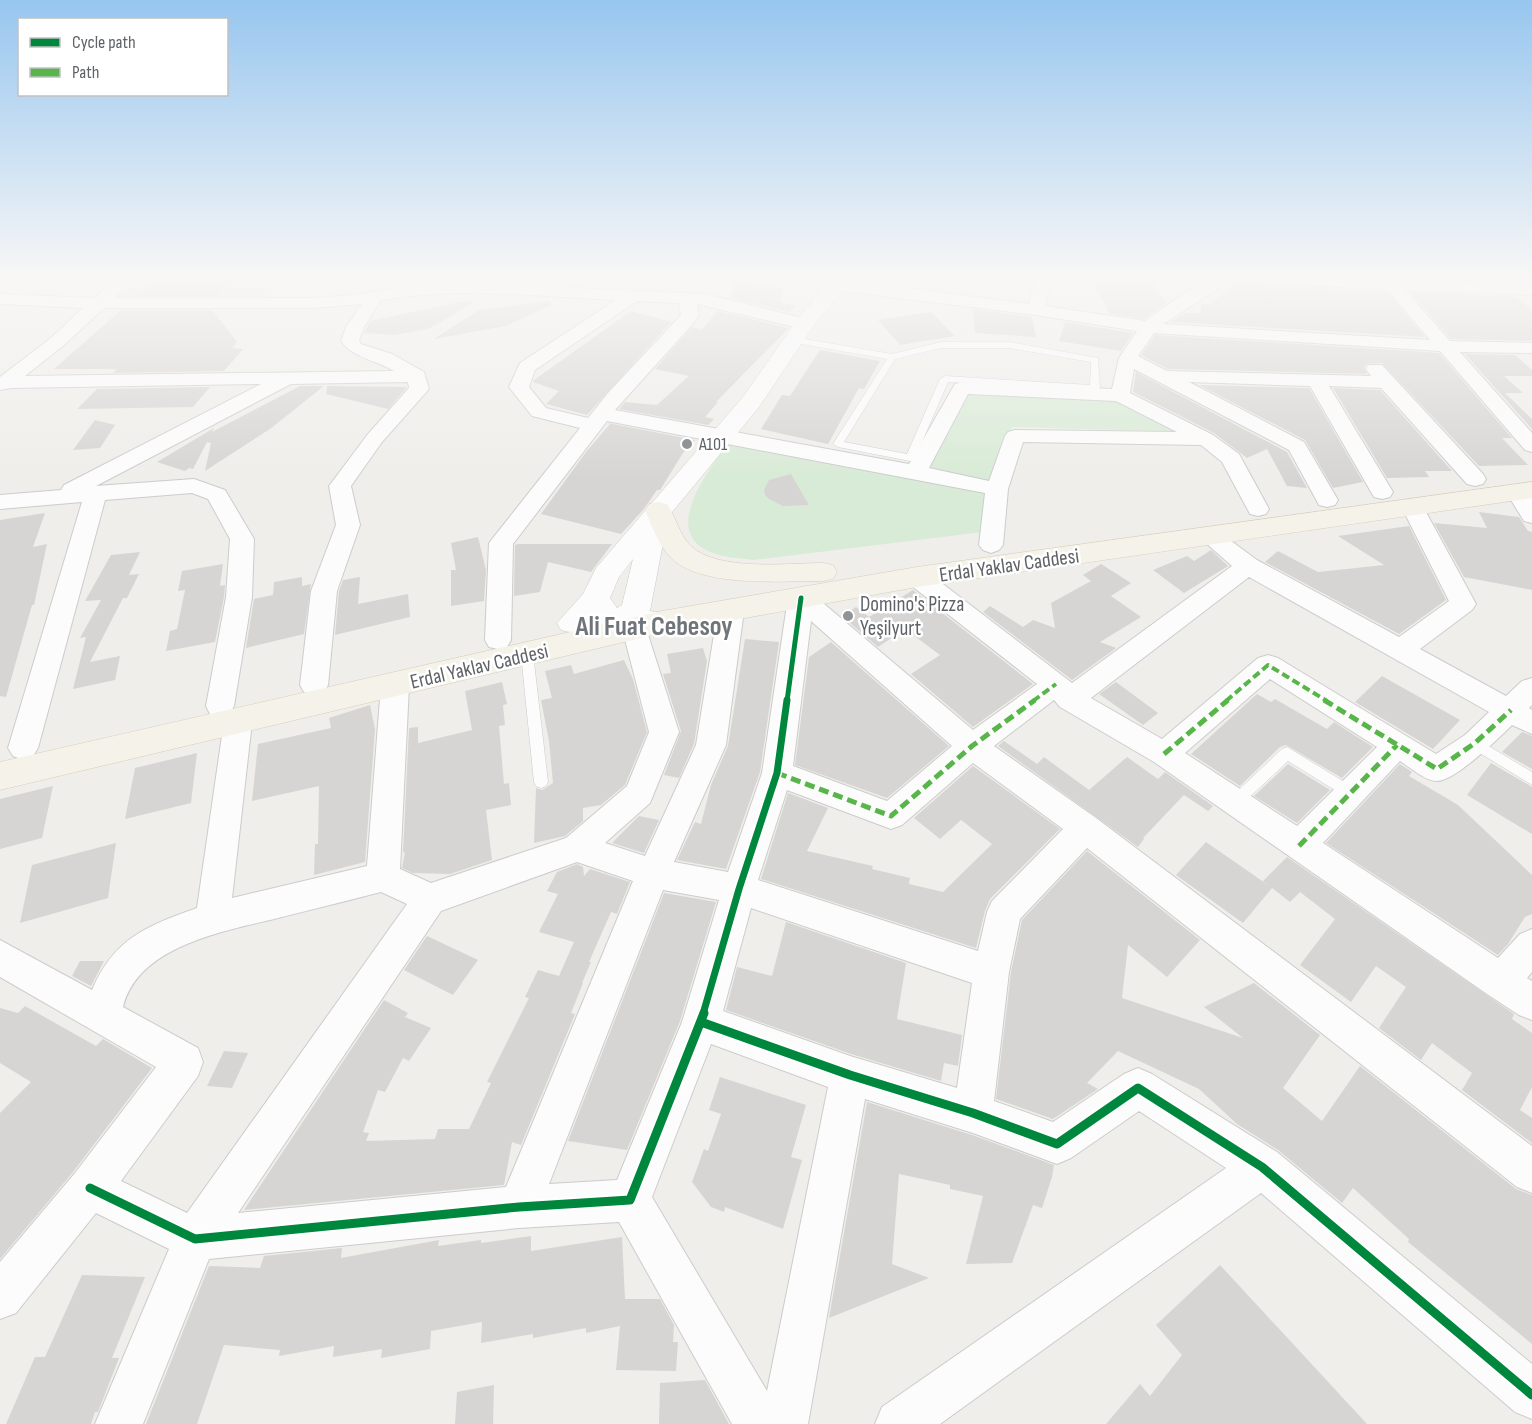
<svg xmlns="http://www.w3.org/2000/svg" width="1532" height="1424" font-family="'Sofia Sans Condensed',sans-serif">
  <rect width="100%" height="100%" fill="#efeeea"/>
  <path fill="#e2e0da" d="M137,279h153l-2,3h-8l-22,24 -149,-3z"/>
  <path fill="#d8ebd6" d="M969,393l153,7 63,32 -173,-5 -17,55 -66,-13z
    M728,442l258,52 -3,38 -230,28c-12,-2 -26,-2 -37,-6 -60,-19 -7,-82 12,-112z"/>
  <path fill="#d6d5d3" d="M157,279h78l-17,17h-80z
    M1239,280l20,1 9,5 118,5 39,46 -255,-15 15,-9h15l2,-9h8z
    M735,281l21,1 -1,4 28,1 -3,15 16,4 -7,6 -59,-14z
    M1092,282h60l14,21 -22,16 -34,-5z
    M1410,292l107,5 15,14v30l-81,-2z
    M470,300l2,4 -44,25 -34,6 -30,-2 6,-12z
    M550,301l1,4 -45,21 -72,13 45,-29z
    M973,309l59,8 4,20 -61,-4z
    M121,310h91l25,32 -5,6 11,1 -19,22 -111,2 4,-4h-63z
    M631,311l40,11 -84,93 -41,-11 13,-13 -26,-9 1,-2z
    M717,311l72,17 -73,74h2l-13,15 9,2 -6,6 -89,-16 6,-7 32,3 32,-29 -34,-7 37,-42 10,3z
    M931,312l24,24 -55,9 -22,-25z
    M1065,322l68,11 -12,18 -62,-10z
    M1155,335l284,18 73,85h-10l26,27 -49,1 -97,-103 -16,1 -2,4 3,6 -199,-5 -27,-14z
    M820,350l60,11 -16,28 -5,-1 -31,56 -67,-15 21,-34 8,1z
    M1465,354l50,1 17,15v6h-28l19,17h-18l27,26v10z
    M1136,372l151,80 20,36 -20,-2 -20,-37 -20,9 -33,-25 -81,-41z
    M1199,385l110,3 54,94 -30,6 -28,-48z
    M300,386h24l-54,43 -65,42 6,-28 -4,-1 -14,27 -4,-1 -4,3 -28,-9 57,-34 -2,4z
    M327,386l79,1h1l-19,22 -62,-15z
    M210,387l-17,20 -116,2 20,-20z
    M1333,388l47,2 72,81h-27l4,6 -42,1z
    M95,420l20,5 -15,23 -27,2z
    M608,423l87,17 -12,13 -23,37h-3l-14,20 -22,24 -80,-20 45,-62 24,-28z
    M791,474l18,31 -26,1 -14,-7 -4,-4 -1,-5 5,-10z
    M1479,512l40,5 9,14 4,1v58l-68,-13 -30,-54 53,5z
    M45,513l-12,34 14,-3 -13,61h-2l-26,92 -6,-1v-176z
    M1409,526l37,74 -47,34 -134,-72 13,-11 40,21 66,-7 -46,-29z
    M478,537l8,33 -2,31 -33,5v-36h5l-5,-27z
    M518,544h94l-21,28 -43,-10 -8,30 -26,4 1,-51z
    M1211,550l17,16 -44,27 -31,-23 34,-14 7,5z
    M140,552l-11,23 10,-1 -12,24h-4l-33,64 30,-6 -5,24 -42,9 13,-52 -6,1 21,-38 -16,1 26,-46z
    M223,564l-3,22 5,-1 -1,12 -9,45 -49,9 4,-20 7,-2 8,-39 -7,1 4,-20z
    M1101,564l30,19 -20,13 30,21 -41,25 16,6 -44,32 -89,-68 7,-6 33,21 10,-7 22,8 -4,-25 40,-22 -8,-6z
    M302,577v9l9,-2 -7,50 -58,14 8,-49 19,-4 1,-13z
    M360,577l-2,27 50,-10 2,23 -75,18 4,-44 4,-11z
    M913,590l120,94 -60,43 -62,-53 29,-19 -35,-26 -27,18 -36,-31 14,-9 13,10z
    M745,639l34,3 -19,130 -34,97 -49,-9 18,-38 6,2 10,-39 17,-39z
    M831,642l118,104 -62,52 -92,-33 14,-108z
    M703,648l4,13 -13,83 -15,34 -15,-3 17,-44 -18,-57 8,-1 -4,-19z
    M624,660l9,19 14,53 -22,53 -24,20 -18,3v13l-18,15 -31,7 2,-55 6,2 11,-7 -4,-42 -8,-41 11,-2 -7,-27 26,-6 3,9z
    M1382,676l78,44 -27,29 -78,-47z
    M502,682l5,22 -4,1 2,20 -6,1 5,58 5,-1 2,22 -25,5 6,50 -42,14 -37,-1 -11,-5 3,-16 -2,1 6,-125 9,-1v16l54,-13 -7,-39z
    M1116,682l42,31 -15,12 -44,-31z
    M1257,694l14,8 4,-3 52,30 7,-7 39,25 -31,31 -56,-33 -6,2 -40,39 -49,-32z
    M370,705l5,24 -10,133 -51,13 1,-31h3l1,-58 -67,15 6,-57 73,-16 -2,-10z
    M1522,732l10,4v33l-30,-17z
    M1004,741l33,23 7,-7 45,33 38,-33 31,22 7,-7 48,34 -5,5 -24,-16 -41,43 1,1 -6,8 -140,-101z
    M197,753l-6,50 -66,16 10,-51z
    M1491,763l41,24v47l-65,-39z
    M1288,764l42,26 -33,33 -43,-27z
    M1400,764l12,8 -3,4 49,29 74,70v39l-7,3 -17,27 -10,11 -172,-112z
    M973,766l87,63 -70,70 -5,12 -9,37 -215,-69 27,-86 40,15 -21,43 66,15 -1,3 38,9 -1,6 34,8 49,-48 -31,-24 -21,19 -26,-21z
    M53,786l-11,52 -42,11v-50z
    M639,816l20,4 -15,33 -32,-10z
    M1206,842l62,43 -5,-4 24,-24 227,157 -2,5 20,14v54l-12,23 12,8v25l-70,-53 10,-17 -40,-30 -11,17 -42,-32 27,-41 -30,-21 -25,36 -51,-37 35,-46 -35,-27 -10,10 -18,-14 -29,35 -67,-48z
    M116,843l-8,55 -88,25 12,-58z
    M1087,851l113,89 -33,37 -39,-32 -6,53 121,40 -39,-31 50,-24 66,52 -37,53 39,33 38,-55 156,123 16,6v149l-124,-102 1,-3 -56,-51 -11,15 -64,-53 -41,-26 -38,-35 -81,-38 -31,32 11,6 -45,30 -57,-20 15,-127 11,-52z
    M577,864l6,3 1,9 6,-7 40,13 -13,32 -6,-2 -22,50h2l-9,21h1l-12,30 4,1 -54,131 -9,-3 -8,43 -260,25 140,-210 24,13 -3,4 26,11 -22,33 -6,-3 -18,34 -7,-2 -15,42 6,1 -3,8 69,-2 3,-10h31l22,-46 -4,-1 42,-84 -4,-1 13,-27 21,6 15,-34 -35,-10 19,-38 -11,-3 10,-19z
    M664,893l52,9 -36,119 -53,129 -59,-9z
    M786,922l120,41 -9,56 65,16 -4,31 -14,-3 -3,18 -90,-27 -125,-44 11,-43 35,9z
    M427,936l51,24 -25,35 -49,-25z
    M80,961h24l-13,25 -19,-10z
    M25,1006l71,40 7,-7 49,29 -79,104 -73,87v-146l31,-31 -31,-19v-55l18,5z
    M224,1051l24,2 -16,35 -25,-2z
    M720,1077l86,28 -15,52 11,3 -19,69 -58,-22 -1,5 -13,-5 -19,-25 12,-33 4,2 13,-37 -12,-4z
    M867,1102l105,33 82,30 -2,12 -10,31 -9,-3 -21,58 -46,1 17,-68 -33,-7v-4l-51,-11 -7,90 37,14 -100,40z
    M531,1236v15l91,-14 3,62h35l14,26 -1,17h5l-2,29 -60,-1 4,-44 -34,7v-5l-53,10v-4l-52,9 1,-21 -51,9 -1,18 -49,9 1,-9 -49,8 1,-11 -55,10 1,-6 -56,-5 -27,79h-51l63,-158 51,2 4,-12 78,-8 -1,10 98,-18 -1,6 43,-6v3z
    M1220,1265l147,159h-261l34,-40 10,12 32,-41 -26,-30z
    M82,1275l63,2 -33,81h7l-21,54h-3l-4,12h-85l29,-67h10z
    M705,1380l24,44h-70l1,-41z
    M494,1385l-1,39h-38l2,-32z"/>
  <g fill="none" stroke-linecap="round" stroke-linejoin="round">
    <g stroke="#cbcccc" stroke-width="1">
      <path id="service" d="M793,337l99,17 49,-12h68l89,16 2,30 -5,3 -147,-9 -33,76 -5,3 -72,-14 -5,-3 54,-85 -97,-17v-4zM941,348h68l82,14 -1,23 -145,-9 -5,3 -33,75 -63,-12 51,-83z
        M527,649l6,5 15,128 -2,4 -5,2 -5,-2 -2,-4 -13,-128z
        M1475,738l57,34v13l-62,-38 -2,-4 2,-4z
        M1287,747l69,42 2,4 -2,4 -5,2 -5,-2 -58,-36 -49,46 -5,2 -5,-2 -2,-4 2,-4 53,-50z"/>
    </g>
    <g stroke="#cbcccc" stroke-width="2">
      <path id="minor" d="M115,279h18l-19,19h198l43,-3 51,-9 66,-3 234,11 104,26 3,4 -3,4 -6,1 -107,-25 2,11 -9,12 -75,83 294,54 46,-80 7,-2 150,7 7,-31 18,-27 -101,-16 -202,-25 -6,-1 -5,-10h16l190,25 6,-25h16l-6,27 100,15 32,-23 35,-19h21l-70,45 267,16 -43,-51 -119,-5 -8,-5h130l142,6v10l-127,-5 45,51 82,2v10l-72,-1 72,81v19l-7,-2 -85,-99 -286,-18 -16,23 29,15 204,5 -5,-7 2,-4h14l101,109 3,5 -3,5 -8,2 -8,-2 -86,-96 -52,-2 64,106 -3,5 -8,2 -8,-2 -3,-5 -61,-106 -121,-4 115,60 34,58 -3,5 -8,2 -8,-2 -30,-55 -155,-81 -4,24 83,42 26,19 30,55 -3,5 -8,2 -8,-2 -28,-52 -21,-17 -178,-3 -15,47 -5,56 -4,5 -8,3 -8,-3 -4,-5 6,-52 -378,-72 -94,123 -2,96 -4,7 -9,2 -9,-2 -4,-7 4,-97 91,-115 -48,-12 -23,-29 11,-24 96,-63c-78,-4 -158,-13 -235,0l-17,27 -5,14 2,3 31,10 32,18 5,17 -47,53 -31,44 9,39 -23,66 -9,94 -4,7 -10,3 -10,-3 -4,-7 11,-94 25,-66 -7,-39 39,-52 41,-46 -1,-6 -117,2 -195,102 98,-7 31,11 29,49 -2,58 -18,109 -4,7 8,-2 10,3 4,8 -20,176 135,-32 14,-180 4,-7 10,-3 10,3 4,7 -9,183 31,14 135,-45 61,-52 22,-54 -27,-104 4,-6 9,-3 9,3 35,110 -29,71 -45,40 40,13 51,-111 22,-135 4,-6 9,-3 9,3 4,6 -18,135 -52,117 54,10 34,-99 26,-175 4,-6 9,-3 9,3 163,138 64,-46 -129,-101 -3,-6 3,-6 9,-2 9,2 146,112 160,-117 -33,-29 4,-5 8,-2 8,2 38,28 142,77 50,-36 -48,-95 3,-5 8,-2 8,2 56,103 -4,6 -52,39 86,47 16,-15 10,-3v27l-3,3 3,2v24l-20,-9c-13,13 -57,56 -75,56 -12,0 -27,-14 -37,-20l-77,82 175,115 22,-24 12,-5v43l-5,6 5,3v39l-13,-5 -32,-21 -333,-232 -94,-55 -6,-7 -60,46 102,72 436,328v47l-15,-6 -430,-339 -67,71 -11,53 -15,129 59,21 71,-48 14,-6 14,6 125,78 255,212v55l-17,-7 -254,-219 -321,231h-65l7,-17 344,-239 -87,-57 -68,47 -14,6 -84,-31 -108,-34 -57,325h-76l-113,-202 -100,6 -310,31 -66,165h-48l74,-175 -73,-36 -80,100 -16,6v-57l75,-89 81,-106 -156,-90v-37l92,50c22,-52 55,-64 105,-82l27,-186 4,-8 -8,3 -10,-3 -4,-8 20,-109 4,-58 -22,-40 -16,-6 -87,7 -67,248 -5,8 -10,4 -10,-4 -5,-8 74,-246 -82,7v-14l61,-5 3,-5 197,-101 -250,4 -11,2v-13l52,-40 31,-29 -83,-4v-10l95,4zM637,301l42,2 2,12 -73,78 -20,25 -42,-10 -17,-21 6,-17zM362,304l-16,23 -5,14c12,17 35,19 53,30l-369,5 39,-31 40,-37h208zM968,394l148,7 61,31 -162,-2 -7,2 -3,4 -16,45 -60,-13zM1249,577l240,135 -24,23 -29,19 -158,-96 -10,-3 -10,3 -96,81 -71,-41zM811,621l141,125 -65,55 -94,-35zM1270,679l107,68 -80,79 -112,-73zM973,763l90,66 -71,72 -5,11 -9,39 -220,-71 29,-90 104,39 11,-4zM577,862l56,19 -127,306 -268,26 203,-302zM663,890l56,10 -37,122 -65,158 -68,4zM381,892l26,12 -220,309 -66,-32 77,-105 5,-14 -5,-14 -75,-41c15,-62 103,-76 155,-89 35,-9 69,-17 103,-26zM751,908l221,75 -15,105 -107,-32 -127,-45zM711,1044l117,43 -61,304 -115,-194z
        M1517,485l8,2 7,11v25l-8,-2 -18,-29 3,-5z"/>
    </g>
    <g stroke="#cacacb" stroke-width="1">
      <path id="secondary" d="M831,279h19l-38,49 -53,79 -91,110 -18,94 21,4 4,7 -4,7c-16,5 -33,0 -48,4 -12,2 -15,6 -28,3l-4,-8 4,-7 -2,-2c-10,11 -16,16 -32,11l-4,-7 26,-29 13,-26 147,-171 54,-77zM633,559l-11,46 -5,3 -7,-10 9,-21z"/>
    </g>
    <g stroke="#d7ceb8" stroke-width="1">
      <path id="primary" d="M1532,482v16l-615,89 -255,46 -662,157v-28l662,-151 255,-44z
        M658,502l9,2c9,13 12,30 23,41 26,27 98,18 133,18l10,2 4,7 -4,7 -10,2c-40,0 -122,7 -152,-23 -13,-13 -19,-32 -26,-48l4,-6z"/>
    </g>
    <use href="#service" fill="#fdfcfc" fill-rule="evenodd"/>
    <use href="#minor" fill="#fdfcfc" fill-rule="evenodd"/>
    <use href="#secondary" fill="#fdfcfc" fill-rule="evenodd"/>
    <use href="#primary" fill="#f4f2e9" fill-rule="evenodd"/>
    <path stroke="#58b549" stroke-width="4" stroke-dasharray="8 4" stroke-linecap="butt" d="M1033,701l23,-17
      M1226,701l42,-36 59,36"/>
    <path stroke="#58b549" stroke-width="5" stroke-dasharray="10 5" stroke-linecap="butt" d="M1324,700l113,69 38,-26 36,-33
      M1164,754l64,-54
      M777,773l114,43 81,-70 63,-46
      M1299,846l98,-101"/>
    <g stroke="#fff" stroke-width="8">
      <path id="cycleway-far2" d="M787,701l14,-103"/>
    </g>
    <g stroke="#fff" stroke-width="10">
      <path id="cycleway-far1" d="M703,1014l36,-125 38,-116 10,-73"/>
    </g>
    <g stroke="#fff" stroke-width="13">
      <path id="cycleway" d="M701,1022l149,53 123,38 84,31 81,-56 124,79 270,228
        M90,1188l105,51 324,-32 111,-7 74,-187"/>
    </g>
    <use href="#cycleway-far2" stroke="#00873e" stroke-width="5"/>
    <use href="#cycleway-far1" stroke="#00873e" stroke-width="7"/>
    <use href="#cycleway" stroke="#00873e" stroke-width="9"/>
  </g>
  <linearGradient id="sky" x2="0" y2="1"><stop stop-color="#97c6ef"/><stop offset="0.58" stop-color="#f8f7f6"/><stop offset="1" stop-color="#f8f7f6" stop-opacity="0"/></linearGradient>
  <rect width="1532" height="478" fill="url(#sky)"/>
  <g fill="#919496" stroke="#fff" stroke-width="2">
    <circle cx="687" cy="444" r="6"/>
    <circle cx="848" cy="616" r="6"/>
  </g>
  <g text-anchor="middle" stroke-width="5" stroke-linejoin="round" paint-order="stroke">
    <g font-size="18" fill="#5f6368" stroke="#fff" text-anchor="start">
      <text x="699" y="450">A101</text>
    </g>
    <g font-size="21" fill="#5f6368" stroke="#fff">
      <text transform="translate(1009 565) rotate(-8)" y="7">Erdal Yaklav Caddesi</text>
      <text transform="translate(479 666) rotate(-13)" y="7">Erdal Yaklav Caddesi</text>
    </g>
    <g font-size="21" fill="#5f6368" stroke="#fff" text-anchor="start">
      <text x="860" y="611">Domino's Pizza<tspan x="860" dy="24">Yeşilyurt</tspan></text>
    </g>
    <g font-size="27" font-weight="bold" fill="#70757a" stroke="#fff">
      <text x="654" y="635">Ali Fuat Cebesoy</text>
    </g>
  </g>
  <rect x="18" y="18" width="210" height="78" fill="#ffffff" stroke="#bfc1c3" stroke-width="1.5"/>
  <rect x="30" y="38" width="30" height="9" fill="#00873e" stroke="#bfc1c3" stroke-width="1.5"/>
  <text x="72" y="48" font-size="18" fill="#5f6368">Cycle path</text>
  <rect x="30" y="68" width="30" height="9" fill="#58b549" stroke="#bfc1c3" stroke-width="1.5"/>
  <text x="72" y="78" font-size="18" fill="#5f6368">Path</text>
</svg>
